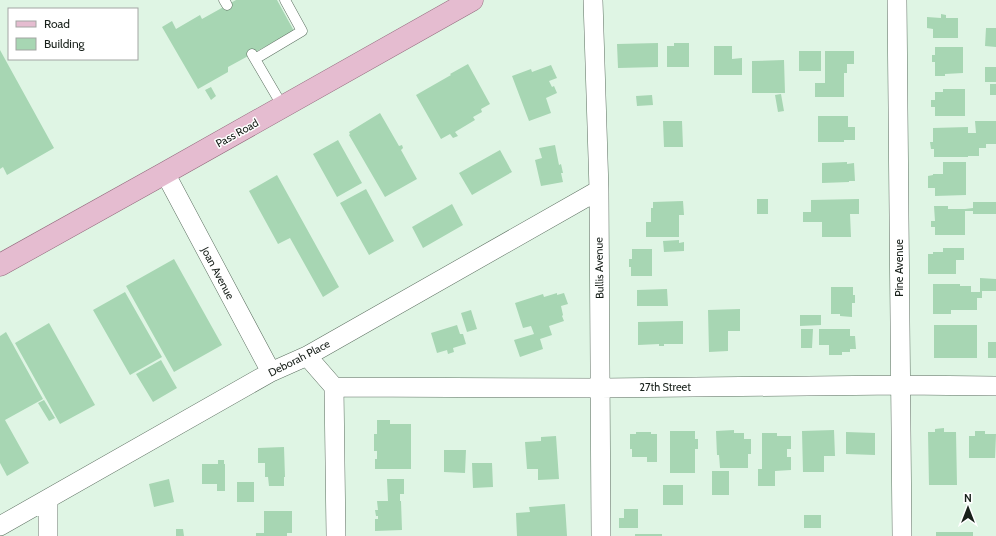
<svg xmlns="http://www.w3.org/2000/svg" width="996" height="536" font-family="Cabin,sans-serif">
  <rect width="100%" height="100%" fill="#dff5e4"/>
  <path fill="#a7d6b3" d="M236,0h41l17,31 -66,36v5l-30,17 -36,-62 10,-6 4,8 24,-14 2,4z
    M941,14l5,1v3h12v20h-25v-9l-6,-1v-11l14,1z
    M986,28h10v19l-11,-1z
    M658,43v24l-40,1 -1,-24z
    M674,43h15v24h-22v-21h7z
    M714,46h18v13l10,-1v17h-28z
    M935,47h28v26l-18,1v2h-10v-14h-3v-7h3z
    M0,50l54,98 -47,27 -4,-8 -3,2z
    M799,51h22v20h-22z
    M825,51h29v13h-7v9h-3v24h-29v-14h10z
    M784,60l1,33h-33v-32z
    M468,64l22,40 -9,5 1,3 -9,5 2,3 -20,12 3,4 -5,2 -3,-4 -9,5 -25,-44 35,-20 -1,-1z
    M551,65l6,13 -8,3 3,6 2,-1 3,7 -11,5 5,15 -22,8 -17,-45 19,-7 1,3z
    M985,67h11v15h-11z
    M990,84h6v11h-6z
    M211,87l5,9 -5,4 -6,-10z
    M943,89h22v27h-30v-9h-4v-7h4v-8h8z
    M781,94l3,17 -6,1 -3,-17z
    M652,95l1,10 -16,1 -1,-10z
    M380,113l19,33 3,-1 1,3 -2,2 16,29 -32,18 -36,-62 1,-1 -1,-2z
    M818,116h30v11h7v13h-11v2h-26z
    M663,121h19l1,26h-19z
    M975,121h21v23h-10v4h-7v8h-11v1h-34v-8h-3l-1,-7h3v-14l35,-1v6h8z
    M338,140l24,43 -25,14 -24,-43z
    M555,145l4,20 2,-1 2,9h-2l2,9 -22,4 -6,-26 7,-2 -3,-10z
    M500,150l12,22 -40,23 -13,-22z
    M847,162v2l7,-1 1,18h-6v1l-27,1v-20z
    M943,162h23v33l-31,1v-8h-7v-12l5,-1v-1h10z
    M277,175l62,112 -16,10 -33,-59 -12,6 -29,-53z
    M366,189l28,52 -25,14 -29,-52z
    M757,199h11v15h-11z
    M859,199v15h-9l1,23h-29v-15h-19v-10h8v-12z
    M683,201l1,14h-5v22h-33v-15h5v-14h2v-6z
    M973,202h23v12h-23v-3h-8v24h-30v-8h-4v-6h4l-1,-15h14v3h17l8,-1z
    M452,204l11,21 -40,23 -11,-21z
    M679,240v3l5,-1v9l-20,1 -1,-11z
    M943,248h21v12h-8v14h-28v-20h5v-2h10z
    M632,249h20v27h-21v-9h-2v-8h3z
    M174,259l48,86 -48,27 -48,-86z
    M980,278l16,1v12h-14v7h-5v12h-26v4h-18v-30h27v2h11v6h9z
    M831,287h22v8h2v8h-3v14l-12,-1v-2h-9z
    M667,289l1,17h-31v-16z
    M125,292l37,65 -32,18 -37,-65z
    M557,293v2l7,-2 4,11 -7,2 2,9 -1,1 2,5 -15,5 3,9 -12,4 3,10 -23,8 -6,-17 20,-6 -3,-8 -8,2 -8,-25 28,-9 1,3z
    M740,309v22h-12v20l-19,1 -1,-42z
    M471,310l6,19 -10,3 -6,-19z
    M800,315h21v10l-21,1z
    M683,321v23h-19v2h-5v-2l-21,1v-23z
    M49,323l46,82 -35,19 -45,-81z
    M457,325l3,9h3l3,10 -13,4 1,4 -6,2 -1,-4 -10,3 -6,-20z
    M934,325h43v33h-43z
    M801,329h12l-1,19h-11z
    M819,329h31v7h5l1,13h-6v3h-8v3h-13v-10h-10z
    M6,332l37,67 -38,21 24,43 -22,13 -7,-13v-127z
    M988,342h8v16h-8z
    M161,360l16,28 -24,14 -17,-28z
    M44,400l11,18 -6,3 -11,-18z
    M377,420h13v4h21v45h-36v-10h2v-8h-3v-17h3z
    M944,428v4h12l1,53h-28l-1,-53h7v-3z
    M734,430v3h10v6h7v15h-3v14h-28l-1,-13h-2l-1,-24z
    M834,430l1,26h-11v16h-21l-1,-41z
    M670,431h25v8h3v10h-3v24h-25z
    M975,431h10v3h11l-1,24h-26v-22h6z
    M636,432h15v2h6v28h-10v-5h-15v-8h-2v-15h6z
    M846,432l29,1v22l-29,-1z
    M762,433h15v3h14v13h-4v8h4v13l-16,1v15h-17v-17h4z
    M556,436l3,43 -21,1v-11h-11l-2,-27 16,-1v-4z
    M284,447l1,30h-1v9h-15l-1,-9h-3v-14h-7v-15z
    M444,450h22l-1,23 -21,-1z
    M218,460h6v4h1v27h-8v-7h-15v-20h16z
    M472,463h20l1,24 -20,1z
    M712,471h17v24h-17z
    M169,479l5,23 -20,5 -5,-23z
    M387,479h17v15h-4v7h1l1,29 -27,1v-12h3v-3h-2l-1,-6h3l-1,-9h11z
    M237,482h17v20h-17z
    M663,485h20v20h-20z
    M565,504l2,32h-50l-1,-23 14,-1 -1,-5z
    M624,509h14v19h-19v-10h5z
    M264,511h28v22h-5v3h-31v-3h8z
    M804,515h17v13h-17z
    M176,529h7l1,7h-8z
    M936,532h37v4h-37z
    M635,534h27v2h-27z"/>
  <g fill="none" stroke-linecap="round" stroke-linejoin="round">
    <g stroke="#5c6f60" stroke-width="11">
      <path id="lane" d="M224,0l3,5
        M252,54l31,53
        M255,59l47,-28 -17,-31"/>
    </g>
    <g stroke="#5c6f60" stroke-width="20">
      <path id="street" d="M593,0l6,190 2,346
        M897,0l5,536
        M165,173l106,199
        M307,356l27,31 2,149
        M334,387l267,1 299,-3 96,1
        M0,526l271,-154 36,-16 292,-166
        M48,536v-37"/>
    </g>
    <g stroke="#92697c" stroke-width="23">
      <path id="primary" d="M0,265l165,-92 307,-173"/>
    </g>
    <use href="#lane" stroke="#fff" stroke-width="10"/>
    <use href="#street" stroke="#fff" stroke-width="19"/>
    <use href="#primary" stroke="#e5bcd0" stroke-width="22"/>
  </g>
  <g text-anchor="middle" stroke-width="3" stroke-linejoin="round" paint-order="stroke">
    <g font-size="11" fill="#18201a" stroke="#fff">
      <text transform="translate(237 133) rotate(-29)" y="4">Pass Road</text>
      <text transform="translate(599 268) rotate(-91)" y="4">Bullis Avenue</text>
      <text transform="translate(899 268) rotate(-90)" y="4">Pine Avenue</text>
      <text transform="translate(218 273) rotate(62)" y="4">Joan Avenue</text>
      <text transform="translate(299 358) rotate(-27)" y="4">Deborah Place</text>
      <text x="665" y="391">27th Street</text>
    </g>
  </g>
  <rect x="8" y="8" width="130" height="52" fill="#ffffff" stroke="#a3a6a3"/>
  <rect x="16" y="21" width="20" height="6" fill="#e5bcd0" stroke="#a3a6a3"/>
  <text x="44" y="28" font-size="12" fill="#18201a">Road</text>
  <rect x="16" y="38" width="20" height="12" fill="#a7d6b3" stroke="#a3a6a3"/>
  <text x="44" y="48" font-size="12" fill="#18201a">Building</text>
  <g transform="translate(968 508)" stroke="#ffffff" stroke-width="3" paint-order="stroke">
  <path d="M0-3L7 15L0 10L-7 15Z" fill="#18201a"/>
  <text y="-6" font-size="11" font-weight="bold" text-anchor="middle" fill="#18201a">N</text>
  </g>
</svg>
